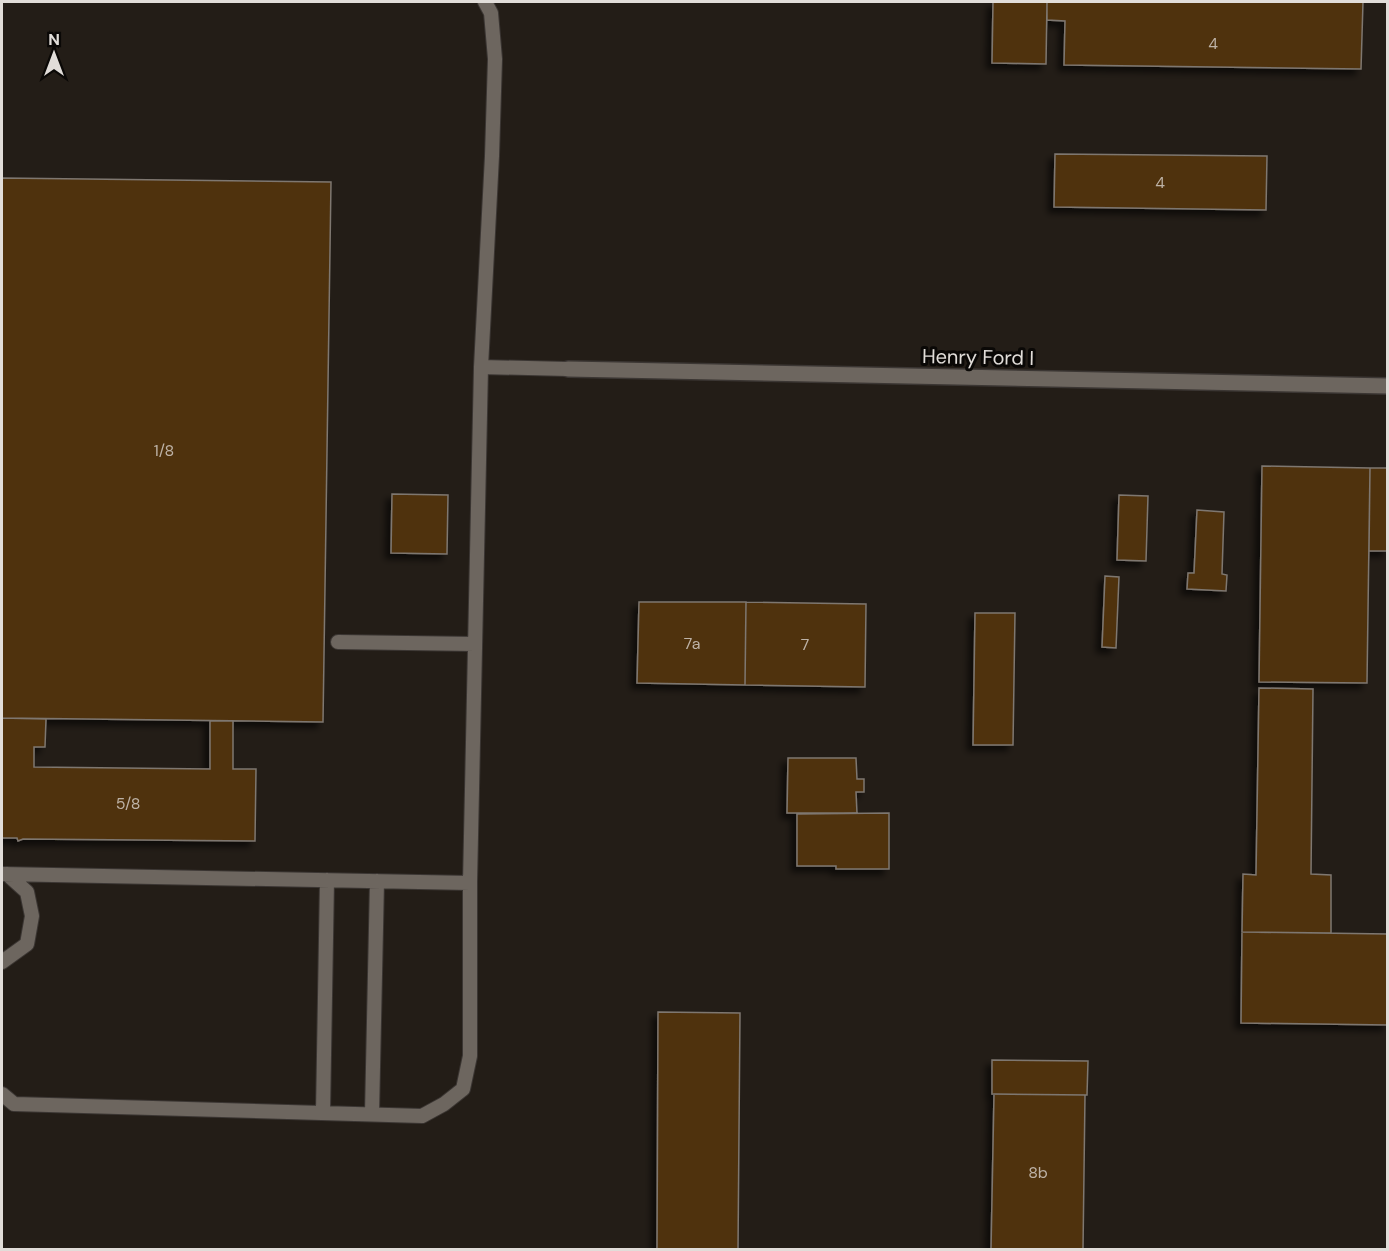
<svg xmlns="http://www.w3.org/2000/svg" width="1389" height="1251" font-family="'DM Sans',sans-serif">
  <defs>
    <filter id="shadow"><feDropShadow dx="-5.5" dy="5.5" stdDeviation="3" flood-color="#0009"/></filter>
  </defs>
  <rect width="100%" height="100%" fill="#231d17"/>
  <path fill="#50330f" stroke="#7e7770" stroke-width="1.5" filter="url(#shadow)" d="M993,2h54l-1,62 -54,-1z
    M1047,2h316l-2,67 -297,-4 1,-44 -18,-1z
    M1055,154l212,2 -1,54 -212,-3z
    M2,178l329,4 -8,540 -321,-4z
    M1262,466l108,2 -3,215 -108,-1z
    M1370,468h18v83h-19z
    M392,494l56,1 -1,59 -56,-1z
    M1119,495l29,1 -2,65 -29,-1z
    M1197,510l27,2 -2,62 5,1 -1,16 -39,-2 1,-16h6z
    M1105,576l14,1 -3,71 -14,-1z
    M639,602h107l-1,83 -108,-2z
    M746,602l120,2 -1,83 -120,-2z
    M975,613h40l-2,132h-40z
    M1259,688l54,1 -2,185 20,1v58l-89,-1 1,-58 13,1z
    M2,718l44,1 -1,28h-11v20l176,2v-48h23v48h23l-1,72 -232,-2 -5,2 -1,-3h-15z
    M788,758h68l1,21h7v13h-8l1,21h-70z
    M889,813v56h-53v-3h-39v-52z
    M1242,932l146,2v91l-147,-2z
    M658,1012l82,1 -2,237h-81z
    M992,1060l96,1 -1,34 -95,-1z
    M994,1094l91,1 -2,155h-92z"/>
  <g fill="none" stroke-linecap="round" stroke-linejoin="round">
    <g stroke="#3b3633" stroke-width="16">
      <path id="lane" d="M481,367l87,2
        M338,642l137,2
        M2,874l468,9 11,-516 11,-211 3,-97 -4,-46 -6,-11
        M2,962l25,-18 5,-28 -5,-24 -20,-18
        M2,1094l12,10 408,12 22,-12 19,-15 7,-33v-173
        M323,1113l4,-233
        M372,1114l5,-233"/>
    </g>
    <g stroke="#3b3633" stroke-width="18">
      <path id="street" d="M568,369l820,17"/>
    </g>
    <use href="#lane" stroke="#6d665f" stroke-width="14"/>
    <use href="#street" stroke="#6d665f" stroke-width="15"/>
  </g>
  <g text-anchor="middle" stroke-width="6" stroke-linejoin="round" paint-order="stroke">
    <g font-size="16" fill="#bdb2a6">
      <text x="1213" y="49">4</text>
      <text x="1160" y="188">4</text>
      <text x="164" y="456">1/8</text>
      <text x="692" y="649">7a</text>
      <text x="805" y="650">7</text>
      <text x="128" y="809">5/8</text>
      <text x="1038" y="1178">8b</text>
    </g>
    <g font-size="20" fill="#e1ddd9" stroke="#0a0806">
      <text transform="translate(978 357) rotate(1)" y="7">Henry Ford I</text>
    </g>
  </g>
  <rect width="1389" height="1251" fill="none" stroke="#e1ddd9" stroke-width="6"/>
  <g transform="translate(54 54)" stroke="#0a0806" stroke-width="4.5" paint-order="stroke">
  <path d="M0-4.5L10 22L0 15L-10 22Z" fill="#e1ddd9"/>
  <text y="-9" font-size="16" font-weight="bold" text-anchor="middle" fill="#e1ddd9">N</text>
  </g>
</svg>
